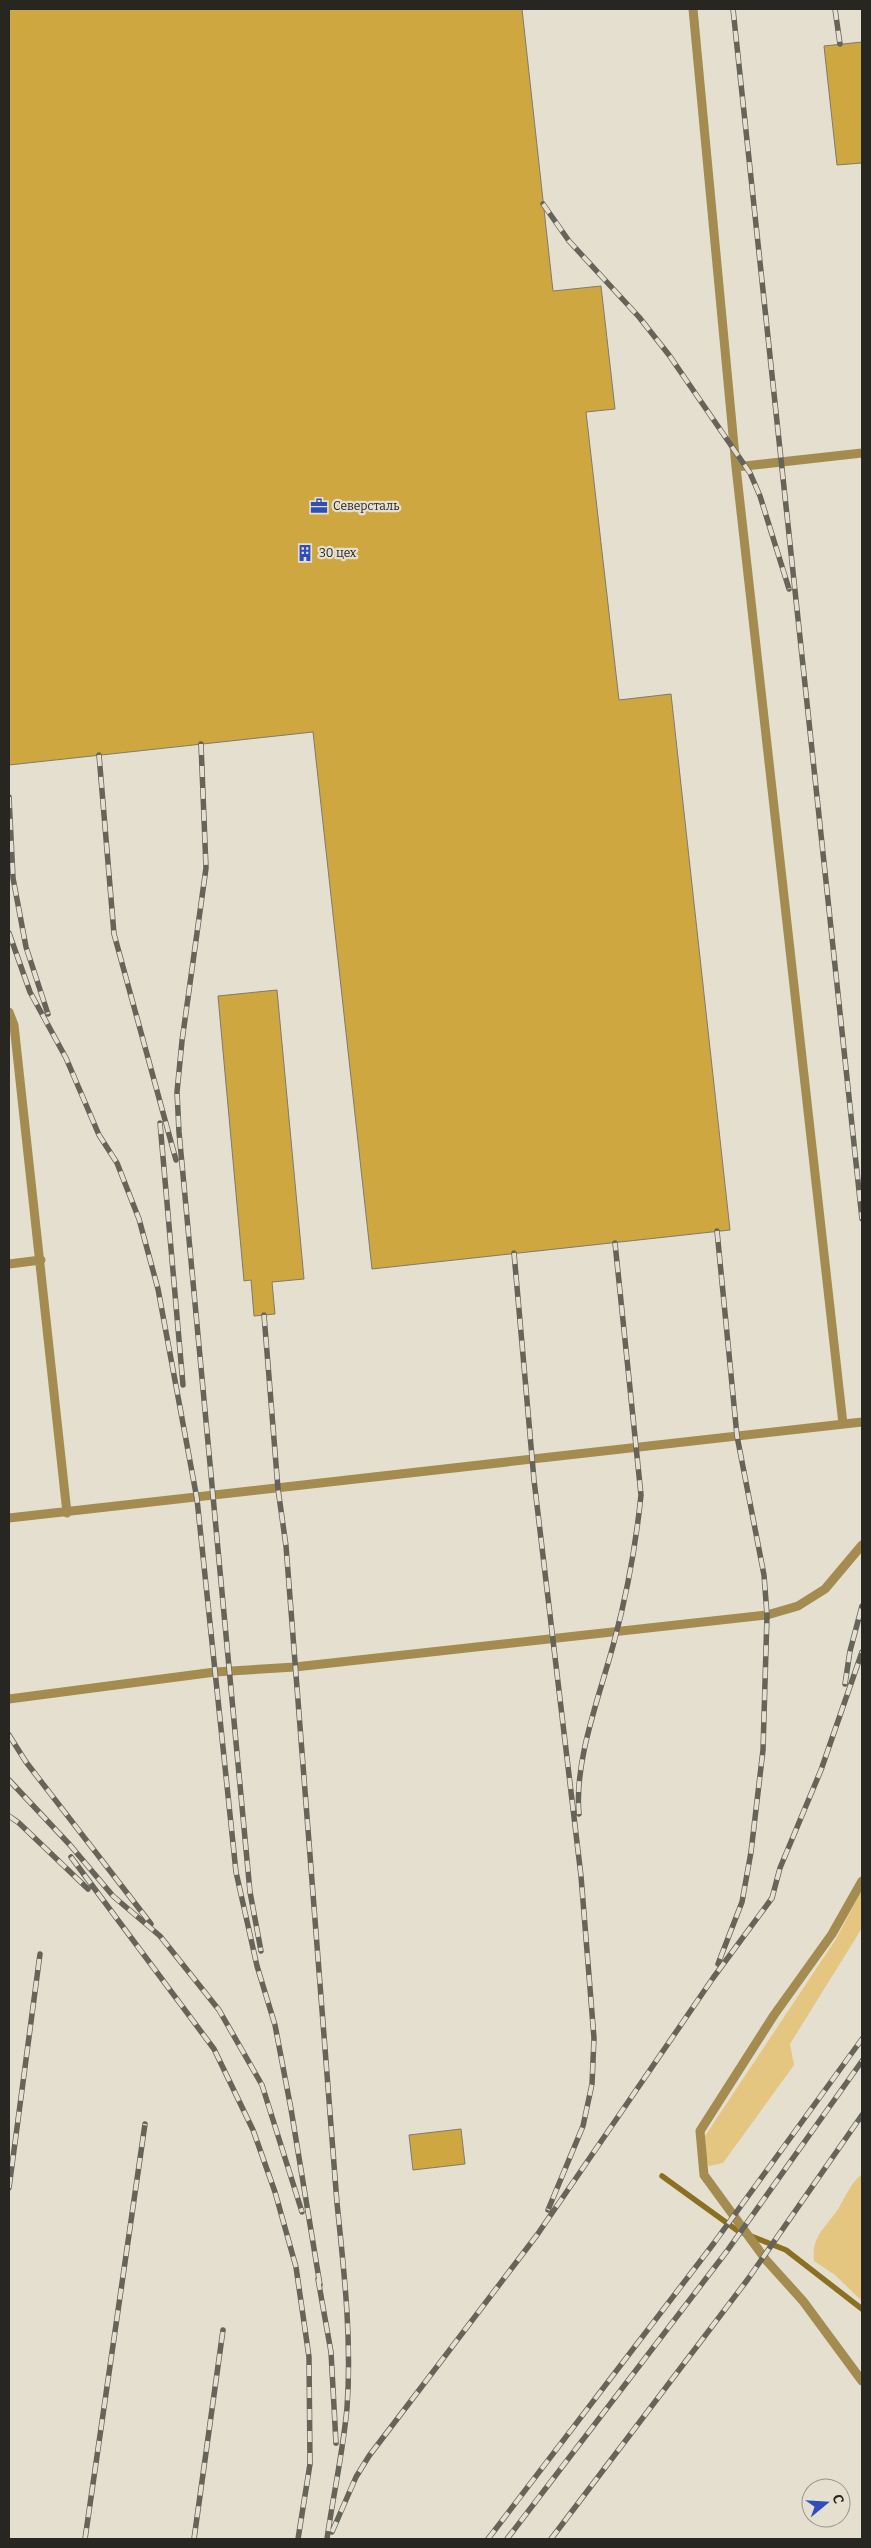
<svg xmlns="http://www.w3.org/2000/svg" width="871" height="2548" font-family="Bitter,serif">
  <rect width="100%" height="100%" fill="#e5dfcf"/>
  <path fill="#e4c681" d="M862,1890v38l-72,116 4,21 -71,98 -14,3 -4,-8 -2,-19 133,-200z
    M862,2174v127l-27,-26 -21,-14c-3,-25 12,-33 24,-52 8,-13 12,-25 24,-35z"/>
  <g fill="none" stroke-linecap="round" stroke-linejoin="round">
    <path stroke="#8b7021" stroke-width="5.5" d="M662,2176l76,55 48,19 76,59"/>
  </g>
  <path fill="#cfa741" stroke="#807a6c" d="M9,9h513l31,282 48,-5 14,123 -29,3 33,288 52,-6 59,536 -358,39 -59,-537 -304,33z
    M862,42v121l-25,2 -13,-119z
    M277,990l27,289 -32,3 3,32 -21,2 -3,-36 -7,1 -26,-285z
    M461,2129l4,35 -52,6 -4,-35z"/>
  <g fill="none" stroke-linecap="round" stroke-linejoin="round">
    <path stroke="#a48b50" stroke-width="9" d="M693,9l43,458 107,957
      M736,467l126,-14
      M9,1012l5,13 53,488
      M9,1264l32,-4
      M9,1518l853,-96
      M9,1699l206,-27 80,-5 472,-52 31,-9 27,-17 37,-44
      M862,1881l-30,53 -58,81 -74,116 4,44 62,85 37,41 59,80"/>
    <g stroke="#666359" stroke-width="5.5">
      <path id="rail" d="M733,9l129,1210
        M835,9l5,35
        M543,204l26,37 70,76 30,38 81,118 10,23 29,93
        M201,744l5,124 -24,173 -5,51 2,40 71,760 11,59
        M99,755l15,179 62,226
        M9,797l4,81 13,69 22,67
        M9,933l21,59 36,66 33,77 18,28 22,56 19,70 39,210 39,373 21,94 18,59 16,84 29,176
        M160,1123l23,262
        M717,1231l20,205 27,139 3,40 -4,135 -12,102 -9,50 -24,62
        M514,1253l20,227 47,396 13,162 -2,46 -9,42 -35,84
        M264,1315l14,174 8,57 51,657c7,68 15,136 10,205 -4,44 -14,88 -20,131
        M845,1684l5,-33 12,-45
        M9,1735l17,27 125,162
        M9,1780l61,65 43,51 47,40 59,74 43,75 40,127
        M579,1814c-5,-54 21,-119 35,-172 13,-48 22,-98 27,-147l-26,-252
        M9,1816l10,7 69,66
        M71,1857l143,192 39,81 22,62 21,75 13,90 1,107 -12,75
        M9,2188l31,-234
        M318,2279l13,73 5,91
        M332,2532l24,-55 13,-21 168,-221 176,-257 59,-80 8,-30 41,-98 41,-118
        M85,2539l60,-415
        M194,2539l29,-209
        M488,2539l226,-296 148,-204
        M507,2539l220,-288 135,-190
        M551,2539l197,-260 114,-164"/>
    </g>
    <use href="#rail" stroke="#e5dfcf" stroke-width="4" stroke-dasharray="11" stroke-linecap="butt"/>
  </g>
  <defs>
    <g id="office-bare" transform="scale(1.35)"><path d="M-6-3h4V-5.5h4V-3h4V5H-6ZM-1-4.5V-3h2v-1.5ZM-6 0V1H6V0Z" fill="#2f4ebe" stroke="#e5dfcf" stroke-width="2.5" paint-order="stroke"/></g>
    <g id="building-bare" transform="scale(1.35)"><path d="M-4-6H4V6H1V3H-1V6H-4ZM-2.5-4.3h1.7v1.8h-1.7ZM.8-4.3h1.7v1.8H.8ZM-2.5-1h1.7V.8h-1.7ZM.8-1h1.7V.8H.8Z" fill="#2f4ebe" stroke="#e5dfcf" stroke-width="2.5" paint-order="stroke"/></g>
  </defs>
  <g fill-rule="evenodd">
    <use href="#office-bare" x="319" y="506"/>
    <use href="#building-bare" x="305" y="553"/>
  </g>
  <g text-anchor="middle" stroke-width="4.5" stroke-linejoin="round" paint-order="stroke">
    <g font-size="12" fill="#282620" stroke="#e5dfcf" text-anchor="start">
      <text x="333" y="510">Северсталь</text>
      <text x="319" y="557">30 цех</text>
    </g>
  </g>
  <rect width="871" height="2548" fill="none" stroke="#282620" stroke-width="20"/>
  <g transform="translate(826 2503) rotate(72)"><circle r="24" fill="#e5dfcf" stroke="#999589"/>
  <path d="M0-4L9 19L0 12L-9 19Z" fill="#2f4ebe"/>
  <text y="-8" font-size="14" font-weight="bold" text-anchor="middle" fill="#282620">С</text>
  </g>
</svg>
